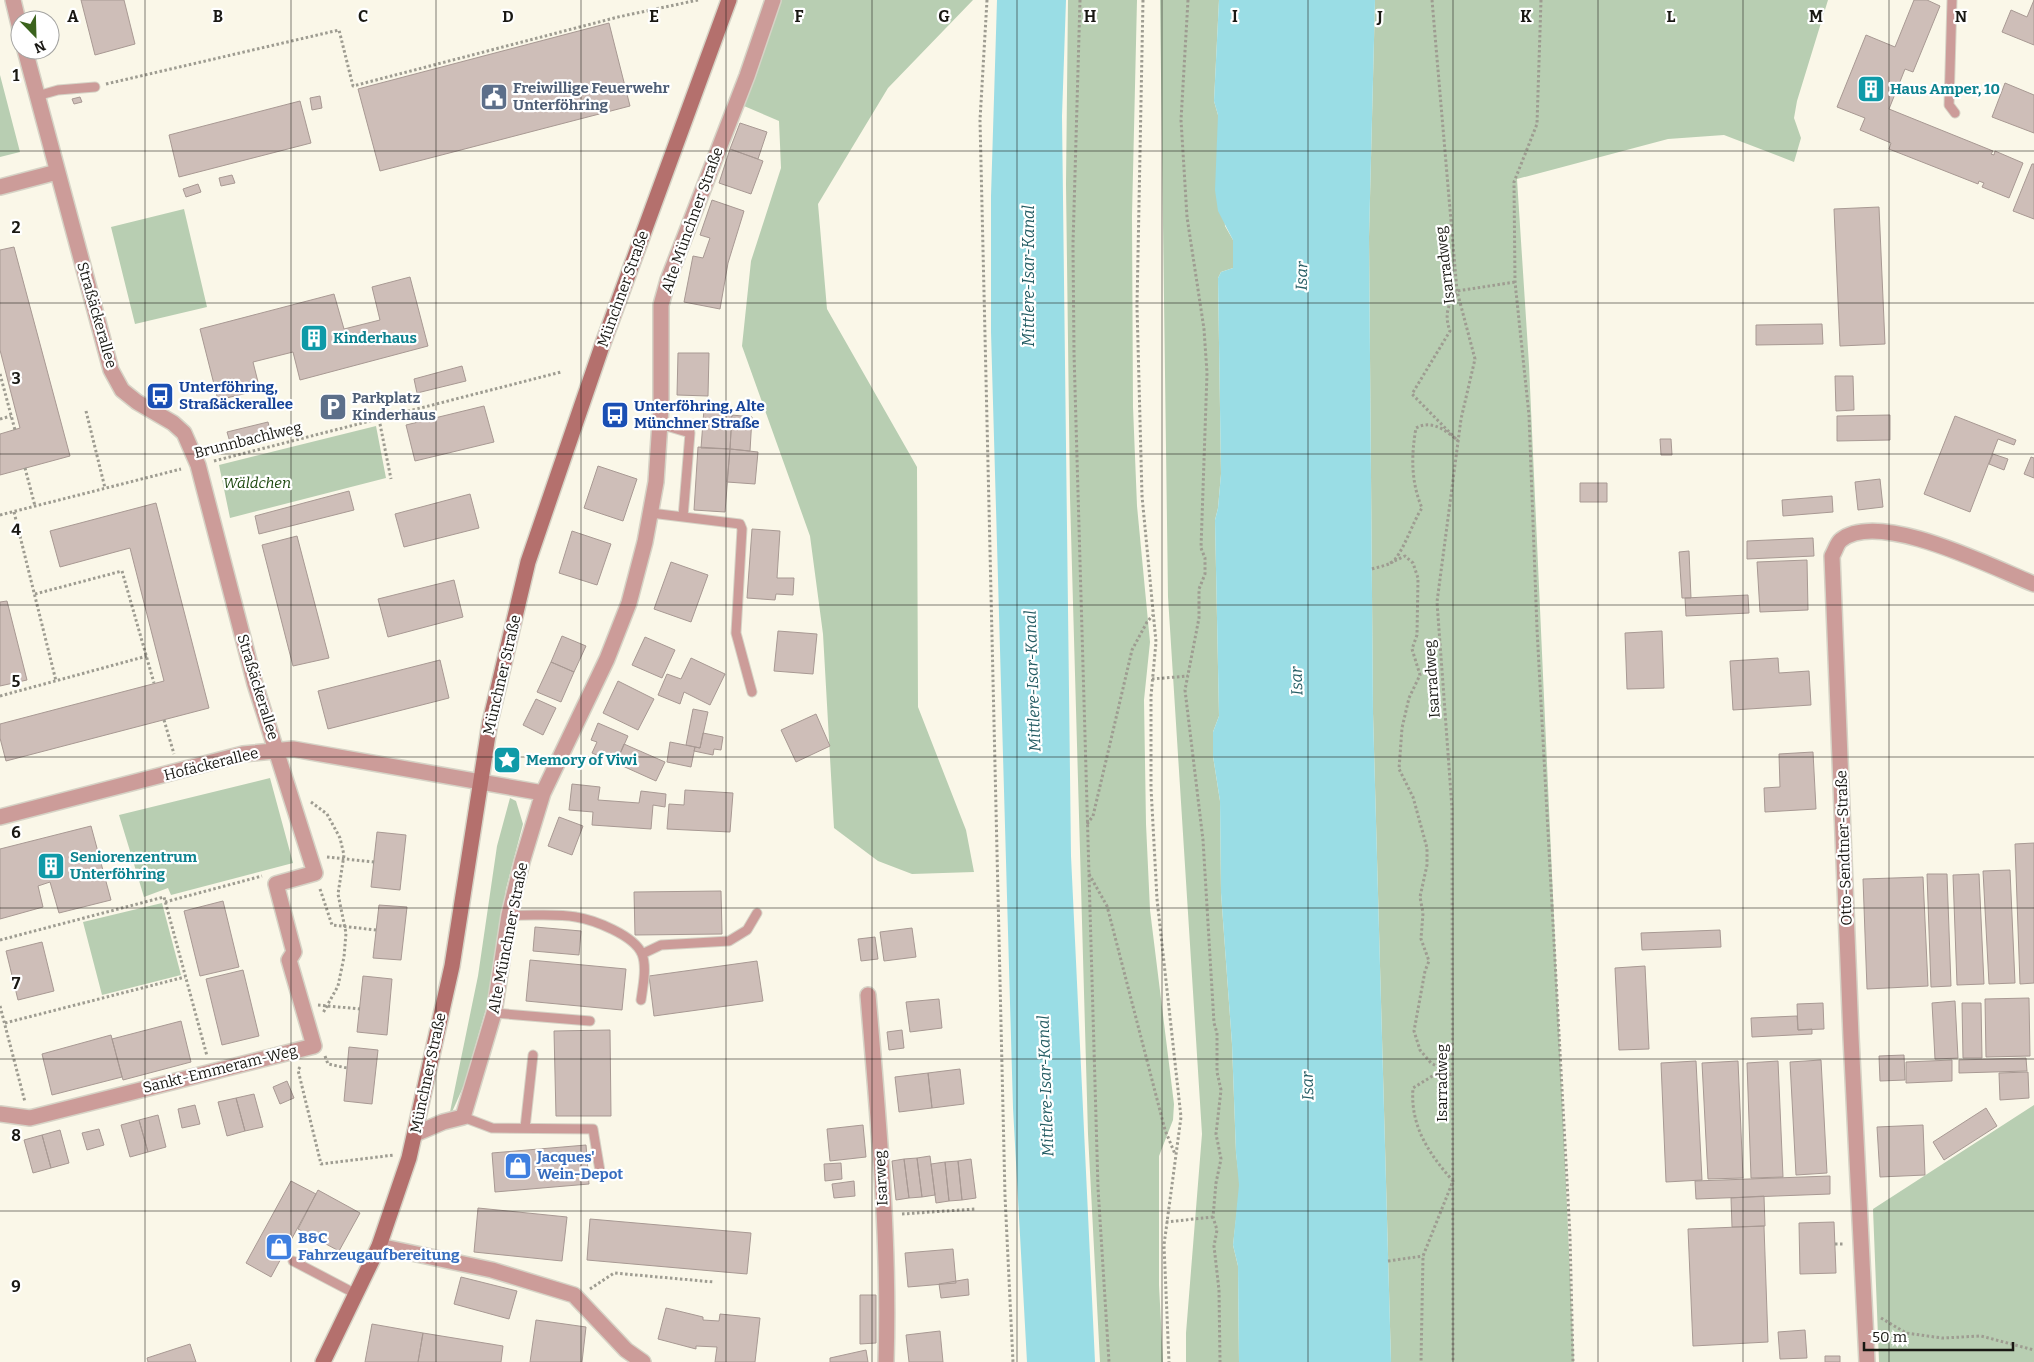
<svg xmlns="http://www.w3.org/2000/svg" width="2034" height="1362" font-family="Bitter,serif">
  <rect width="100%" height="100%" fill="#faf7e8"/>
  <path fill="#b8ceb2" d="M776,0h197l-85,88 -70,116 9,105 90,158 1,240 48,123 8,42 -62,2 -34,-13 -44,-33 -11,-194 -13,-98 -68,-190 9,-85 30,-93 -2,-47 -35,-15 15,-41z
    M1068,0h69l-5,216 1,191 4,99 13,136 -6,58 2,124 4,86 24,194 -1,16 -14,36v129l4,77h-63l-12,-228 -18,-637 -4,-313z
    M1160,0h59l-5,101 4,14 7,111 8,14v28l-12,4 -3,6 3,196 -3,34 -3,12 4,196 -6,16v24l7,45 1,92 11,151 4,109 4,32 -7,60 5,21 1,96h-53v-29l16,-199 -34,-537z
    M1375,0h453l-31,101 -3,17 7,20 -7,24 -70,-27 -56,4 -151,40 12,186 45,997h-183l-18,-649 -4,-476z
    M0,75l20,77 -20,5z
    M184,209l23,98 -72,17 -24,-97z
    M376,426l10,52 -156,40 -11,-53z
    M270,778l23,85 -122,32 -3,-7 -24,9 -25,-82z
    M510,798l6,3 7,23 -17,65 -18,113 -24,83 -12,27h-2l28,-136 19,-130z
    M162,903l19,72 -79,20 -19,-73z
    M2034,1105v257h-155l-6,-153z"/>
  <path fill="#9adde5" d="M997,0h69l-4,116 9,740 24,506h-68l-14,-254 -22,-776v-136z
    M1219,0h156l-6,237 4,476 18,649h-152l-1,-96 -5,-21 6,-60 -3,-32 -4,-109 -11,-151 -1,-92 -7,-45v-24l6,-16 -4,-196 3,-12 3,-34 -3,-196 3,-6 12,-4v-28l-15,-29 -3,-21 3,-75 -4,-14z"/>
  <path fill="#cebeb8" stroke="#a89993" d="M81,0h43l11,44 -40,11z
    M1914,0h13l13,6 -27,66 -8,-3 -16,40 104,42 -2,3 3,1 1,-4 28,12 -14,35 -27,-11 2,-4 -5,-2 -1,3 -89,-35 2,-6 -31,-13 5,-12 -28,-11 29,-72 29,12z
    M2034,0v45l-32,-13 9,-22 16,7z
    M609,23l21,83 -250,65 -22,-82z
    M2005,83l29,12v38l-42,-16z
    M320,96l2,12 -10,2 -2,-12z
    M80,97l2,5 -8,2 -2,-5z
    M300,101l11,42 -132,34 -10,-42z
    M740,123l27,9 -9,27 -28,-10z
    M730,149l33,12 -12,33 -32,-11z
    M2032,164h2v55l-21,-8z
    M232,175l3,8 -14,3 -2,-8z
    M198,184l3,8 -15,5 -3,-8z
    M712,200l32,11 -16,52 -8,46 -36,-7 9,-46 10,2 7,-20 -10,-3z
    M1879,207l6,137 -45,2 -6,-137z
    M14,247l56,209 -70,19v-41l20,-6 -20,-78v-100z
    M410,277l18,69 -128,34 -7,-28 -40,10 7,28 -42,10 -18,-71 134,-35 10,35 36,-9 -8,-33z
    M1822,324l1,20 -67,1v-20z
    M678,353h31l-1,43 -31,-1z
    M462,366l4,15 -49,12 -3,-14z
    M1835,376h18l1,34 -18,1z
    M484,406l10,36 -79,19 -9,-36z
    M704,409l28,2 -2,38 -29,-1z
    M732,415l20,2 -2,34 -20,-2z
    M1890,415v25l-53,1v-25z
    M1955,416l61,24 -2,5 -16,-6 -28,73 -46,-18z
    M268,422l2,9 -40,11 -3,-10z
    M1660,439h11l1,16h-11z
    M698,447l32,2 -5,63 -31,-2z
    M730,449l28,3 -3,32 -28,-2z
    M1993,454l15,5 -4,11 -15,-6z
    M2031,457l3,1v20l-10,-4z
    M598,466l39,13 -14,42 -39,-13z
    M1880,479l3,28 -25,3 -3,-28z
    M1580,483h27v19h-27z
    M349,491l5,19 -95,24 -4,-18z
    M470,494l9,34 -75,19 -9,-33z
    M1832,496l1,16 -50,4 -1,-16z
    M156,503l53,205 -203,53 -6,-23v-14l164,-43 -34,-133 -70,19 -10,-36z
    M752,529l28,2 -3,47h17l-1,17 -17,-1 -1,6 -28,-2z
    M572,531l39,13 -14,41 -38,-12z
    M297,536l32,122 -36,8 -31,-121z
    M1813,538l1,18 -67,3v-18z
    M1689,551l2,47h-9l-3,-46z
    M1807,560l1,50 -48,2 -3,-50z
    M671,562l37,13 -17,47 -37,-13z
    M454,580l9,37 -75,20 -10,-38z
    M1748,595l1,18 -63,3 -1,-18z
    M7,601l20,79 -27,6v-84z
    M778,631l39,3 -4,40 -39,-3z
    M1662,631l2,57 -37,1 -2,-56z
    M562,636l24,10 -12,26 -23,-10z
    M645,637l30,13 -13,28 -30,-13z
    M691,658l34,16 -15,31 -26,-13 -4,12 -22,-9 9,-21 14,5z
    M1778,658l1,15 30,-2 2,34 -78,5 -3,-49z
    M440,660l9,38 -121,31 -10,-38z
    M551,662l23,10 -13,30 -24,-10z
    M618,681l36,18 -16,31 -35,-17z
    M536,699l20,9 -13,27 -20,-10z
    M693,709l15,3 -8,36 -14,-3z
    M816,714l14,32 -34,16 -15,-32z
    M598,723l30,13 -12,27 -24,-10 5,-11 -6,-2z
    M703,733l20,4 -2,13 -7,-1 -1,6 -19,-4 1,-4 5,1z
    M670,742l25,5 -4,20 -24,-5z
    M624,744l41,18 -9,19 -40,-18z
    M1813,752l3,57 -51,3 -1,-24 16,-1 -1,-33z
    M572,784l28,3 -2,13 41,3 2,-12 25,3 -1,13 -12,-2 -2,24 -59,-4 1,-13 -24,-2z
    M685,790l48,3 -3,39 -63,-3 2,-25 15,1z
    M559,817l24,9 -11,29 -24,-9z
    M91,826l20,74 -52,13 -9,-31 -12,4 5,21 -43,12v-70z
    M377,832l29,3 -6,55 -29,-3z
    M2034,843v140l-14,1 -5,-140z
    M2010,870l5,113 -26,1 -6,-113z
    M1927,874h20l4,112 -20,1z
    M1979,874l5,110 -27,1 -4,-110z
    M1923,877l5,109 -61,3 -4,-110z
    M721,891l1,43 -87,1 -1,-43z
    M223,901l16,66 -39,9 -16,-65z
    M379,905l28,2 -6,53 -28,-2z
    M535,927l46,4 -2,24 -46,-4z
    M912,928l4,29 -32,4 -4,-29z
    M1720,930l1,17 -79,3 -1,-17z
    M875,937l3,22 -17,2 -3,-22z
    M42,942l12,49 -36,9 -12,-49z
    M530,960l96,9 -4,41 -96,-9z
    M757,961l6,40 -109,15 -5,-40z
    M1645,966l4,83 -30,1 -4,-82z
    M243,970l16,66 -37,9 -16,-66z
    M363,976l29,3 -5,56 -30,-3z
    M2029,998l1,58 -44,1 -1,-58z
    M939,999l3,29 -32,4 -4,-30z
    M1955,1001l3,57 -23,1 -3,-56z
    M1823,1003l1,26 -26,1 -1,-26z
    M1962,1003h19l1,55h-19z
    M1797,1016l1,14 14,-1v5l-60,3 -1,-19z
    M181,1021l10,41 -68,18 -11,-41z
    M610,1030l1,86h-55l-2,-85z
    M902,1030l2,18 -15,2 -2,-18z
    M111,1035l11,42 -70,18 -10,-41z
    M349,1047l29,3 -6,54 -28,-3z
    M1904,1055l1,25 -25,1 -1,-25z
    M2026,1058l1,13 -68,2v-13z
    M1821,1060l6,113 -31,2 -6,-113z
    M1952,1060v21l-46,2v-21z
    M1696,1061l6,119 -36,2 -5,-119z
    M1738,1061l5,117 -35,1 -6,-116z
    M1778,1061l5,116 -32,1 -4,-115z
    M960,1069l4,35 -32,4 -4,-35z
    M2028,1072l1,26 -29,2 -1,-27z
    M928,1073l4,35 -33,4 -4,-35z
    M287,1081l7,17 -14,6 -7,-17z
    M254,1094l9,33 -18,4 -9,-33z
    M236,1098l9,33 -18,5 -9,-34z
    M195,1105l5,19 -18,4 -4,-19z
    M1986,1108l11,18 -53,34 -11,-18z
    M158,1115l8,32 -18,5 -9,-32z
    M139,1120l9,32 -18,5 -9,-32z
    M863,1125l3,32 -36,4 -3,-32z
    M1923,1125l2,50 -45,2 -3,-50z
    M99,1129l5,16 -17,5 -5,-17z
    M60,1130l9,33 -18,5 -9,-33z
    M42,1135l9,33 -18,5 -9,-33z
    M586,1145l3,39 -94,8 -3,-39z
    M930,1156l5,39 -13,2 -5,-39z
    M917,1158l5,39 -13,1 -5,-39z
    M904,1159l5,39 -13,2 -4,-39z
    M971,1159l5,39 -14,2 -4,-39z
    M958,1161l4,39 -13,1 -4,-39z
    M945,1162l4,39 -13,2 -5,-39z
    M841,1163l1,16 -17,2 -1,-17z
    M1830,1176v18l-134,5 -1,-18z
    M291,1181l25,13 -45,83 -25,-14z
    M854,1181l1,15 -21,2 -2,-14z
    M318,1190l42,23 -21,38 -41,-22z
    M1764,1196l1,30 -33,1 -1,-29z
    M478,1208l89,9 -5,44 -88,-9z
    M590,1219l161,14 -4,41 -160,-14z
    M1834,1222l2,51 -36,1 -1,-51z
    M1764,1226l4,116 -75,4 -5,-117z
    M953,1249l3,34 -48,4 -3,-34z
    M461,1277l56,14 -8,28 -55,-15z
    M968,1279l1,16 -28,3 -2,-14z
    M860,1295h16v48l-16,1z
    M666,1308l37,9v3l16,1 1,-7 40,4 -5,44h-40l2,-15 -21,-1v3l-38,-10z
    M536,1320l50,7 -4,35h-52z
    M372,1324l51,9 -5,29h-53z
    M1805,1330l2,28 -27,1 -2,-27z
    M940,1331l3,31h-34l-3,-27z
    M423,1333l80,13 -2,16h-83z
    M190,1344l6,18h-48l-1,-4z
    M866,1350l2,12h-38v-4z
    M1825,1356h15v6h-15z"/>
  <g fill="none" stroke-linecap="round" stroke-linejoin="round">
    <g stroke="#d6d3c6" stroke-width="11">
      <path id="lane" d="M1952,0l-3,105 6,8
        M37,96l21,-6 37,-3
        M660,424l30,9 -7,84
        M651,513l89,11 2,5 -6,104 16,59
        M509,915c22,1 46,-2 67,2 18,3 58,18 66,37 5,13 1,32 -1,46
        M642,954l19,-9 68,-4 18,-11 10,-17
        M494,1013l96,8
        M463,1117l29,11 101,1 7,42
        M525,1128l8,-73
        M293,1261l63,33"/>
    </g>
    <g stroke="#d6d3c6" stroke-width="18">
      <path id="street" d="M13,0l7,29
        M0,187l57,-15
        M0,817l243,-63 50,-5 250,44
        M868,995c10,122 22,245 18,367
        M0,1114l30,4 284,-72 -25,-86 5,-8 -18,-68 39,-11 -60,-189 -57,-219 -14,-32 -11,-10 -36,-21 -15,-12 -11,-20 -86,-320
        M415,1134l28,-12 20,-5 31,-104 15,-98 13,-53 21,-69 64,-134 22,-56 16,-61 11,-60 5,-75v-102l7,-25 79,-204 26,-76
        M379,1246l113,24 82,25 52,55 17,12
        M1867,1362l-16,-325 -19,-481c3,-5 5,-13 9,-16 38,-31 153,28 193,44"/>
    </g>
    <g stroke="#d6d3c6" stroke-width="18">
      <path id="secondary" d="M323,1362l56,-116 30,-88 43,-192 38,-244 38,-160 74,-216 127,-346"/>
    </g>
    <path stroke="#9e9c91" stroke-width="3" stroke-dasharray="2.5 2.5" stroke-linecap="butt" d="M987,0l-7,120 25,1076 8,166
      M1080,0l-7,244 1,109 24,835 11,174
      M1143,0l-6,306 5,190 14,146 -5,54v92l6,111 24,218 -17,128 5,117
      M1188,0l-7,120 6,97 17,112 3,44 -6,175 4,10v16l-6,15v29l-14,72 18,150 11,183 3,10v39l4,18 -5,44 5,25 -5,24 -3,34 4,13 -3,16 5,44 1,72
      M1432,0l25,291 18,68 -14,60 -24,183 15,206 1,554
      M1541,0l-4,124 -23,58 1,100 14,133 8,214 33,607 3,126
      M106,84l233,-54 14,56 265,-69 80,-17
      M0,374l15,56
      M160,396l3,-7
      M86,411l19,77
      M0,419l11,-3
      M379,419l12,60
      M214,461l347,-89
      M25,468l10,38
      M14,512l42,169
      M0,515l181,-46
      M1390,563l15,-7 8,7 5,15 -1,57 -5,14 8,26 -11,23 -7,30 -3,41 14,28 14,51v17l-7,32 3,16 -2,26 8,22 -4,10 -11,60 6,19 11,13 22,12 -14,-3 -26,16c-3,38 16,66 40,93l-30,75 -2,106
      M1372,569c6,-2 13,-3 19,-6 11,-7 22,-42 31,-55 -11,-26 -11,-52 -6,-80 16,-9 31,3 42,13l-46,-47 38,-63c-6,-16 -2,-27 7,-40l58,-9
      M35,594l87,-23 32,112
      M1152,679l36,-3
      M0,696l147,-40
      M164,720l10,34
      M311,802l16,12 13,24 4,17 -6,39 8,39 -2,24 -6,29 -15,27
      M1087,824l6,-8 39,-166 15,-28 6,-7
      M327,857l47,5
      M1089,874l18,32 58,224 10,24
      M320,889l12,36 44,5
      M165,902l97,-26
      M0,940l164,-43 43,159
      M318,1005l42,4
      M0,1006l25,96
      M5,1023l180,-46
      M325,1056l3,8 19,4
      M300,1067l-2,3 23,94 73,-9
      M902,1214l73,-5
      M1166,1222l47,-5
      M1835,1244h10
      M1388,1261l35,-5
      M590,1289l24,-16 100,9
      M1881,1318l25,15 36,5 39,-2 53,14
      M1883,1341l22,-8"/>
    <use href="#lane" stroke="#cc9c99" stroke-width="9"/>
    <use href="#street" stroke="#cc9c99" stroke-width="15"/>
    <use href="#secondary" stroke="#b4706d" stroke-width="15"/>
  </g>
  <path fill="none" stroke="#191813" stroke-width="1" stroke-opacity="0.55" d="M145,0v1362M291,0v1362M436,0v1362M581,0v1362M726,0v1362M872,0v1362M1017,0v1362M1162,0v1362M1308,0v1362M1453,0v1362M1598,0v1362M1743,0v1362M1889,0v1362M0,151h2034M0,303h2034M0,454h2034M0,605h2034M0,757h2034M0,908h2034M0,1059h2034M0,1211h2034"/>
  <defs>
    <g id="building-square" transform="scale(1.4375)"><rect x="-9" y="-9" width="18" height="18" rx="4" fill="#0f9aa8" stroke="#fff"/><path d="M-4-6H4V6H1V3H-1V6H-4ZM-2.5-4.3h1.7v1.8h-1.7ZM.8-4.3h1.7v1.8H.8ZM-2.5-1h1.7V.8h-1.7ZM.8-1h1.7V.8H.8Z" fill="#fff"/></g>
    <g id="civic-square" transform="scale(1.4375)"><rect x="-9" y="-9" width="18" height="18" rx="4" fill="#5c6f8a" stroke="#fff"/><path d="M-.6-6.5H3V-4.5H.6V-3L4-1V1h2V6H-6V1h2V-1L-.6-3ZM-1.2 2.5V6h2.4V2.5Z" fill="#fff"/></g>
    <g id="bus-square" transform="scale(1.4375)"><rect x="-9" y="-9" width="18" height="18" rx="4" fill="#1a4fb4" stroke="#fff"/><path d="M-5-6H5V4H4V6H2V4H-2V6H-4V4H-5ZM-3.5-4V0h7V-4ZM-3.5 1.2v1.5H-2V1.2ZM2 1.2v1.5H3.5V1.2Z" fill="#fff"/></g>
    <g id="parking-square" transform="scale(1.4375)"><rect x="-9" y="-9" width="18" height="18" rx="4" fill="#5c6f8a" stroke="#fff"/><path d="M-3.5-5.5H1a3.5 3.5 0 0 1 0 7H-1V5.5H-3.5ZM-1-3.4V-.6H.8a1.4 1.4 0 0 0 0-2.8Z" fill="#fff"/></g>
    <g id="sight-square" transform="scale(1.4375)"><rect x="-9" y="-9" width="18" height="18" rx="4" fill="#0f9aa8" stroke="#fff"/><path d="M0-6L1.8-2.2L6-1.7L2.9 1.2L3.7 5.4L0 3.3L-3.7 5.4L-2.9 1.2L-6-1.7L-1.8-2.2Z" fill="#fff"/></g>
    <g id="shop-square" transform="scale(1.4375)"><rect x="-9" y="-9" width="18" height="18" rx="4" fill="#3f7fe0" stroke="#fff"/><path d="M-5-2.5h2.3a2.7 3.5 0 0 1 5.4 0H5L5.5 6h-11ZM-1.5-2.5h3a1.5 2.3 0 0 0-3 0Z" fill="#fff"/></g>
  </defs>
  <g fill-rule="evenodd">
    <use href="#building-square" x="1871" y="89"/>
    <use href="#civic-square" x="494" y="97"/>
    <use href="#building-square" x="314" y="338"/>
    <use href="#bus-square" x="160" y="396"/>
    <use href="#parking-square" x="333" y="407"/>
    <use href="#bus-square" x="615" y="415"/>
    <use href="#sight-square" x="507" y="760"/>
    <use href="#building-square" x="51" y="866"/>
    <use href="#shop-square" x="518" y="1166"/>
    <use href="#shop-square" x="279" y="1247"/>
  </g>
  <g text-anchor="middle" stroke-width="4.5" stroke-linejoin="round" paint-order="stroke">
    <g font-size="15" font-weight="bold" fill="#4e5e75" stroke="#fff" text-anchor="start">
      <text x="513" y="93">Freiwillige Feuerwehr<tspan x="513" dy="17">Unterföhring</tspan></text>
      <text x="352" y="403">Parkplatz<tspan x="352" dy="17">Kinderhaus</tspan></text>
    </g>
    <g font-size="15" font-weight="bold" fill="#0d838f" stroke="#fff" text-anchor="start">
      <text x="1890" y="94">Haus Amper, 10</text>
      <text x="333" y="343">Kinderhaus</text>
      <text x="526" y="765">Memory of Viwi</text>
      <text x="70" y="862">Seniorenzentrum<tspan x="70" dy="17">Unterföhring</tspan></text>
    </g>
    <g font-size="15" fill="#191813" stroke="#fff">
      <text transform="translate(692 220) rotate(-70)" y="5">Alte Münchner Straße</text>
      <text transform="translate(1445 265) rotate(-97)" y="5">Isarradweg</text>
      <text transform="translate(623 289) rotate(-70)" y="5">Münchner Straße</text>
      <text transform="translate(97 315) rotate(74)" y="5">Straßäckerallee</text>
      <text transform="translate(248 440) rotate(-14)" y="5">Brunnbachlweg</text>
      <text transform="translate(502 675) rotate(-77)" y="5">Münchner Straße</text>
      <text transform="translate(1432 679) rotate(-94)" y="5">Isarradweg</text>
      <text transform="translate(258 687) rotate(73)" y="5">Straßäckerallee</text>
      <text transform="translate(211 764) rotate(-14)" y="5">Hofäckerallee</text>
      <text transform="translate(1844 848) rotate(-92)" y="5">Otto-Sendtner-Straße</text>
      <text transform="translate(508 938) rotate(-79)" y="5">Alte Münchner Straße</text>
      <text transform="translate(220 1069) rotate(-14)" y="5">Sankt-Emmeram-Weg</text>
      <text transform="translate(428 1073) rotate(-78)" y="5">Münchner Straße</text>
      <text transform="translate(1442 1083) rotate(-90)" y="5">Isarradweg</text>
      <text transform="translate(881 1178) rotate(-93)" y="5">Isarweg</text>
    </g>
    <g font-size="15" font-weight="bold" fill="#164399" stroke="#fff" text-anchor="start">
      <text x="179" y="392">Unterföhring,<tspan x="179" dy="17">Straßäckerallee</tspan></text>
      <text x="634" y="411">Unterföhring, Alte<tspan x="634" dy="17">Münchner Straße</tspan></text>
    </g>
    <g font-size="15" font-style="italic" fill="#1d480f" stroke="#fff">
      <text x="257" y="488">Wäldchen</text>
    </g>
    <g font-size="15" font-weight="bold" fill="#366cbe" stroke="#fff" text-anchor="start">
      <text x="537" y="1162">Jacques'<tspan x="537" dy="17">Wein-Depot</tspan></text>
      <text x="298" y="1243">B&amp;C<tspan x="298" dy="17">Fahrzeugaufbereitung</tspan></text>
    </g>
    <g font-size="16" font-style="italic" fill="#245c63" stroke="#fff">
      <text transform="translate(1028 276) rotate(-90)" y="6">Mittlere-Isar-Kanal</text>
      <text transform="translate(1301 276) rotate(-89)" y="6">Isar</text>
      <text transform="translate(1032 681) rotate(-92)" y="6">Mittlere-Isar-Kanal</text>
      <text transform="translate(1296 681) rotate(-92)" y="6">Isar</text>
      <text transform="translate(1045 1086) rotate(-92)" y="6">Mittlere-Isar-Kanal</text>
      <text transform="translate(1307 1086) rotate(-92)" y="6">Isar</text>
    </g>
  </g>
  <g font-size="16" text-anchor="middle" font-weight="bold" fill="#191813" stroke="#fff" stroke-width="4.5" stroke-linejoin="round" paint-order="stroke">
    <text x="73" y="22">A</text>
    <text x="218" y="22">B</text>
    <text x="363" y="22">C</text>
    <text x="508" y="22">D</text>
    <text x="654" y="22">E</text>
    <text x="799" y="22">F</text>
    <text x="944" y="22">G</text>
    <text x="1090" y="22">H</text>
    <text x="1235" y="22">I</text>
    <text x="1380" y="22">J</text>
    <text x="1526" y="22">K</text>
    <text x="1671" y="22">L</text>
    <text x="1816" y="22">M</text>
    <text x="1961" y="22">N</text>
    <text x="16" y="81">1</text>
    <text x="16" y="233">2</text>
    <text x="16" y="384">3</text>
    <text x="16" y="535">4</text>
    <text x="16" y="687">5</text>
    <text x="16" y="838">6</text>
    <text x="16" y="989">7</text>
    <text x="16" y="1141">8</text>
    <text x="16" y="1292">9</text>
  </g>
  <g transform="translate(35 35) rotate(157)"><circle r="24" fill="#ffffff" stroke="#a3a3a1"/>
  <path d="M0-4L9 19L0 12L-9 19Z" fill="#3b631d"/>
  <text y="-8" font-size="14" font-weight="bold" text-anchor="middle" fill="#191813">N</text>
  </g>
  <path d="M1864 1342v8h149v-8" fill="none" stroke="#191813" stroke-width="2.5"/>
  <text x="1872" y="1342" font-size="15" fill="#191813" stroke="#ffffff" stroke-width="4" paint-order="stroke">50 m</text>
</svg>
